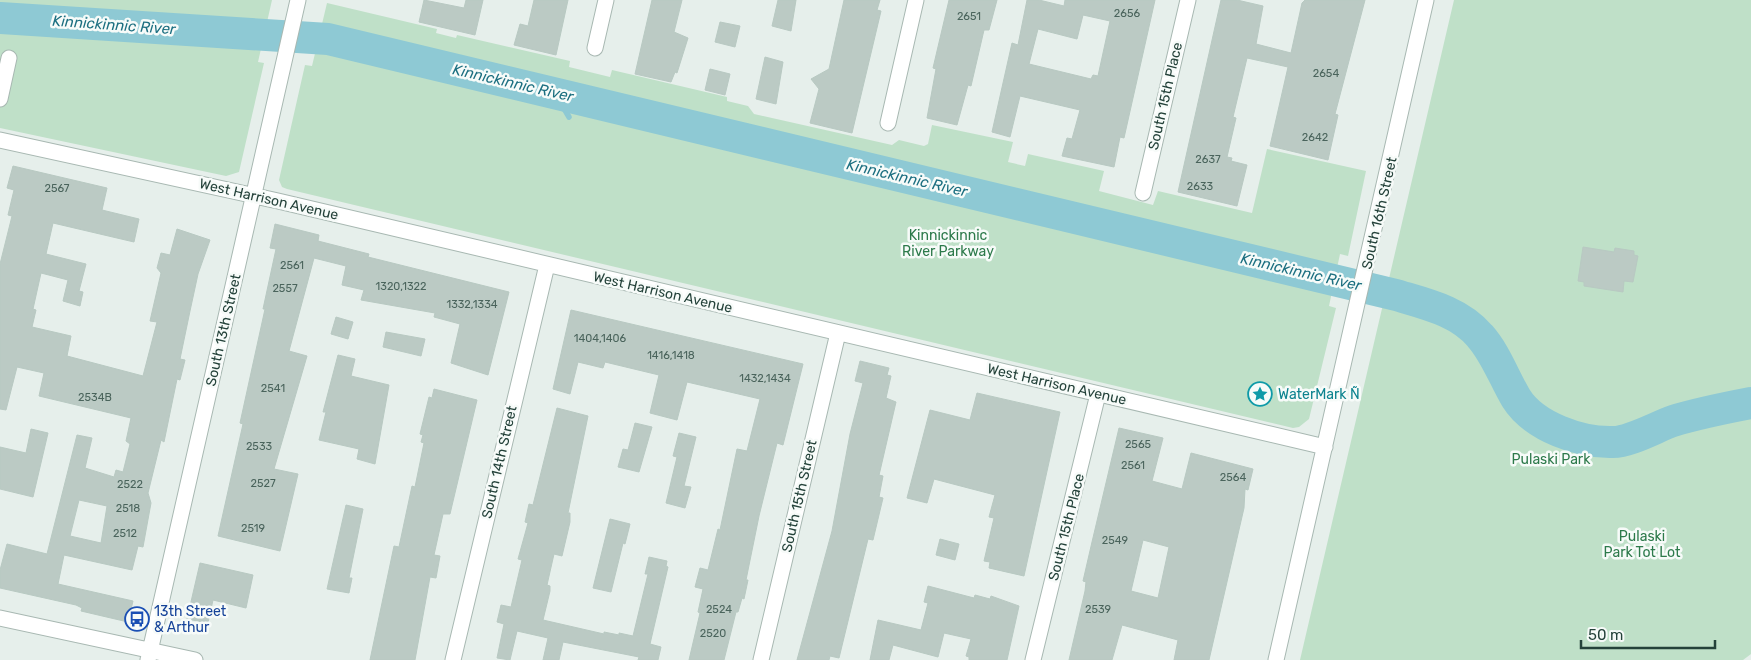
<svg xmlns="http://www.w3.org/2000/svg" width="1751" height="660" font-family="Rubik,sans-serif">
  <rect width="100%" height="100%" fill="#e6efeb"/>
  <path fill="#bfe0c8" d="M0,0h272l-14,62 6,1 -25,109 -13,4 -226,-48z
    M1454,0h297v654l-8,6h-443z
    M327,3l110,26 -1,4 20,5 1,-3 113,26 -1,6 41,10 2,-7 115,27v4l21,5 6,8 138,31 7,-5 25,6 4,-2 4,-19 81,17 -5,20 17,4 3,-12 76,17 -5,20 54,14 5,-14 94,22 15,-64 99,22 -18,85 -8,-2 -11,52 7,2 -27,111 -10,8 -6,1 -1006,-239 -5,-2 -3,-7 26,-115 7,1z"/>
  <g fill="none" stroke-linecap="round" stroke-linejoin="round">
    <path stroke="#8ec9d4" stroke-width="5.5" d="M555,93l14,24"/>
    <path stroke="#8ec9d4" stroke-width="32" d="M0,18l328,21 1068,256c30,9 63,16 84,41 16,18 24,42 36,62 18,29 65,45 97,44 17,0 43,-15 60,-21 26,-8 52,-13 78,-18"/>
  </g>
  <path fill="#bbcac4" stroke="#b8c9c2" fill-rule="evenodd" d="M424,0l40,8 2,-8h17l-8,35 -56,-13z
    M534,0h34l-12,55 -42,-10 6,-21 8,2z
    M652,0h30l-8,32 14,6 -11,35 -2,-1 -4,10 -36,-8z
    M778,0h18l-5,31 -19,-5z
    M844,0h36l-3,10 4,1 -29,122 -42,-10 9,-34 -8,-10 18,-10z
    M949,0h48l-8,30h-5l-13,56 -3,-1 -11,40 -30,-7 9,-49 -3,-1z
    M1027,0h12l25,6 1,-6h90l-31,138 -4,-1 -6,30 -52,-11 5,-18 5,1 8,-29 -60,-14 -10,41 -18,-5 20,-89 6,2zM1083,15l27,6 -12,55 -5,-1 -2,4 -62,-15 9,-35 39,10z
    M1221,0h16l26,6 -7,38 35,9 11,-50 3,-3h60l-30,114 3,1 -10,45 -58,-14 18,-79 -41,-9 -14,59 3,1 -9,39 5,1 -1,3 16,4 -10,41 -59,-14z
    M720,22l20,4 -5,21 -20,-5z
    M765,57l18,5 -7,42 -20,-5z
    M710,69l20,5 -5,21 -20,-5z
    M13,166l94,22 -5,22 37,9 -5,23 -81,-19 -7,31 40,10 -7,27 4,1 -3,14 -17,-5 5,-21 -27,-7 -8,36 3,1 -4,17 39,9 -4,20 76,20 14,-54 -7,-1 11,-48 -4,-5 4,-15 9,2 7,-26 33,11 -12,34 -8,37 -10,48 5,1 -5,20 -3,-1 -13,63 -3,-2 -13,53 3,10 -8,44 -5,-1 -6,24 -68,-15 -6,29 75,17 -5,21 -47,-11 1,-3 -6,-3 -76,-17v-18l7,-26 40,10 30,-119 15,3 -7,30 29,9 2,-7 7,2 7,-28 -4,-3 5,-23 -92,-22 5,-23 -27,-6 -11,43 -6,-1v-145l12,-48 -4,-1 6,-25 -7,-2zM79,500l28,6 -6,37 -31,-7z
    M275,224l44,11 -1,6 51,13 -1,3 141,35 -21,83 -37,-12 9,-39 -26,-7 1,-4 -74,-13 3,-10 -22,-5 4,-19 -32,-8 -25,93 18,5 -33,113 24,5 -18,77 -62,-15 25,-112 -3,-1 25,-114h-2l13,-60 -6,-1z
    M1583,247l31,5 1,-4 19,3v4l4,1 -5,26 -9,-1 -1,11 -39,-6v-4l-6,-1z
    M571,310l232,54 -20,81 -6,-2 -18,73 -13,64h2l-4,19 -2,-1 -4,14h-2l-12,48h-35l11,-47 -2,-1 5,-23 -8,-2 5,-19 8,2 10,-41 2,1 17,-81 10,2 13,-52 -73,-17 -10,38 -27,-7 9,-38 -54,-13 -2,6 -25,-6 -8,32 -17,-5z
    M336,317l17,5 -5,17 -17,-5z
    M386,332l39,7 -4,17 -38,-9z
    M338,355l17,4 -4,17 38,9 -14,79 -18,-5 2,-10 -40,-9 7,-28h-3z
    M860,361l29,7 -2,7 4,1 -5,22 10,4 -16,69 -1,4 4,1 -4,21 4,1 -10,42 -5,-1 -29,119 -9,-2 -1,4h-32l35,-129 18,-97 13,-51 -8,-2z
    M434,389l43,11 -27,114h-7l-9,41 6,1 -4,22 -6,-1 -15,83h-45l24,-114 5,1 13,-61 3,1 9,-44 -3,-1 2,-7 -3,-1 9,-37 3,1z
    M977,393l83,19 -36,164 -35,-8 1,-6 -6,-1 10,-43 -5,-1 6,-22 -61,-16 -7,24 -20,-5 23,-88 40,10z
    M557,408l31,8 -20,97h2v9l-8,34 -8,-2 -7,31 3,1v5l-7,29 61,14v-2l15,3v-2l14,3 15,-62h-3l4,-17 18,4 -1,5 2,1 -18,77 11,3 -3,13h-20l1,-3 -76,-15 -4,18h-16l5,-22 -31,-7 -7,29 -13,-2 7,-34 -7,-2 4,-17 10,2 11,-47 -4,-1 10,-36 -3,-1 4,-18 4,1z
    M635,423l17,4 -13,45 -21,-5 5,-18 5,1z
    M1119,428l44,10 -11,43 30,8 9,-36 62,16 -5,21 -3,-1 -1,19 -35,152h-35l4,-20 -56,-15 -10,35h-43l16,-69 1,-9 -3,-1 9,-39zM1143,540l26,7 -11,51 -27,-7z
    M31,429l17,4 -15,64 -33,-8v-42l26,6z
    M679,433l17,4 -12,49 7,1 -6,21 -19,-5 11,-46 -4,-1z
    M346,505l17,4 -14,69h3l-3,15 -22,-4z
    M610,519l20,5 -5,20 -2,-1 -12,49 -18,-4z
    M940,539l19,5 -4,16 -19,-5z
    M200,563l53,12 -7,33 -33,-8 -5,23 -21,-4z
    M928,586l46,12 1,-3 15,4 1,-3 28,10 -12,54h-38v-3l-3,-1 5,-17 -27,-6 -6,24 -45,-12 -4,15h-19l8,-40 43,10 7,-27 -4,-1z"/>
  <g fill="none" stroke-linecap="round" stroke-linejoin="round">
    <g stroke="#a8b8b2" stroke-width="17">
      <path id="minor" d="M595,48l11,-48
        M0,99l9,-41
        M888,123l28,-123
        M0,140l278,61 1047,246
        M1143,193l45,-193
        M0,618l195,42
        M148,660l150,-660
        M453,660l94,-395
        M761,660l77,-327
        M1033,660l65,-266
        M1276,660l150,-660"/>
    </g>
    <use href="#minor" stroke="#fff" stroke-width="15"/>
  </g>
  <defs>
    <g id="sight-ring" transform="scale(1.25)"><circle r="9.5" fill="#f7fbf9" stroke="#0f9aa8" stroke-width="1.5"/><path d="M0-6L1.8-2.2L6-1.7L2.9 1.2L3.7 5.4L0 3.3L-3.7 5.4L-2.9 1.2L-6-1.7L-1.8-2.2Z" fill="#0f9aa8"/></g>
    <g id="bus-ring" transform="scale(1.25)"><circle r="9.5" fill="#f7fbf9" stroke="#1a4fb4" stroke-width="1.5"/><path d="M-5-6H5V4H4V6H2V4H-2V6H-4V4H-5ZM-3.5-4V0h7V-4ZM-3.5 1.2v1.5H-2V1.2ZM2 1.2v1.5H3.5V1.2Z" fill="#1a4fb4"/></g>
  </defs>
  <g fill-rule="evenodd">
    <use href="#sight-ring" x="1260" y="394"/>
    <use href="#bus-ring" x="137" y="619"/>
  </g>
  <g text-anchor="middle" stroke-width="5" stroke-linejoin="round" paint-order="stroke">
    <g font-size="11" fill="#4a645c">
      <text x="1127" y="17">2656</text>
      <text x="969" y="20">2651</text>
      <text x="1326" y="77">2654</text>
      <text x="1315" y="141">2642</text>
      <text x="1208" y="163">2637</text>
      <text x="1200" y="190">2633</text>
      <text x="57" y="192">2567</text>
      <text x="292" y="269">2561</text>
      <text x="401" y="290">1320,1322</text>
      <text x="285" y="292">2557</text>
      <text x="472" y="308">1332,1334</text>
      <text x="600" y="342">1404,1406</text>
      <text x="671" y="359">1416,1418</text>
      <text x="765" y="382">1432,1434</text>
      <text x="273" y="392">2541</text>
      <text x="95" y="401">2534B</text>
      <text x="1138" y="448">2565</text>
      <text x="259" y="450">2533</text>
      <text x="1133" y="469">2561</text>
      <text x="1233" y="481">2564</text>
      <text x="263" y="487">2527</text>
      <text x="130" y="488">2522</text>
      <text x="128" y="512">2518</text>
      <text x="253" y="532">2519</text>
      <text x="125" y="537">2512</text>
      <text x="1115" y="544">2549</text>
      <text x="719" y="613">2524</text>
      <text x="1098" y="613">2539</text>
      <text x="713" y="637">2520</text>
    </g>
    <g font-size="14" fill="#24423a" stroke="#f7fbf9">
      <text transform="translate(1165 96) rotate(-77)" y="5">South 15th Place</text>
      <text transform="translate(269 199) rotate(13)" y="5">West Harrison Avenue</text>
      <text transform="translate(1379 213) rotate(-77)" y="5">South 16th Street</text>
      <text transform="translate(663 292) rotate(13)" y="5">West Harrison Avenue</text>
      <text transform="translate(223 330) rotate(-77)" y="5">South 13th Street</text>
      <text transform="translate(1057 384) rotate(13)" y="5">West Harrison Avenue</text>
      <text transform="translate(499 462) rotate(-77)" y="5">South 14th Street</text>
      <text transform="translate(799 496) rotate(-77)" y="5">South 15th Street</text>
      <text transform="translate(1066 527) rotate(-76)" y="5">South 15th Place</text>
    </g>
    <g font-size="14" fill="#2d7a4b" stroke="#f7fbf9">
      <text x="948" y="240">Kinnickinnic<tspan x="948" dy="16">River Parkway</tspan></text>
      <text x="1551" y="464">Pulaski Park</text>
      <text x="1642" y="541">Pulaski<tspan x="1642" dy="16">Park Tot Lot</tspan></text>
    </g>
    <g font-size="14" fill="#0d838f" stroke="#f7fbf9" text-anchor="start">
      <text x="1278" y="399">WaterMark Ñ</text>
    </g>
    <g font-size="14" fill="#164399" stroke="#f7fbf9" text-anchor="start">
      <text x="154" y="616">13th Street<tspan x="154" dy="16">&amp; Arthur</tspan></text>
    </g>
    <g font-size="15" font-style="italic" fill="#1c6f80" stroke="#f7fbf9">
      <text transform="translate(114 25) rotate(4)" y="5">Kinnickinnic River</text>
      <text transform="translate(513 83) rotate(13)" y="5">Kinnickinnic River</text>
      <text transform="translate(907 178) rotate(13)" y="5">Kinnickinnic River</text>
      <text transform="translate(1301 272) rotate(13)" y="5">Kinnickinnic River</text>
    </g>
  </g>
  <path d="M1581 640v8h134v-8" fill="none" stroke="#24423a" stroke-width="2.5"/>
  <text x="1588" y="640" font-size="15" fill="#24423a" stroke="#f7fbf9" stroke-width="4" paint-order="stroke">50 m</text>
</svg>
